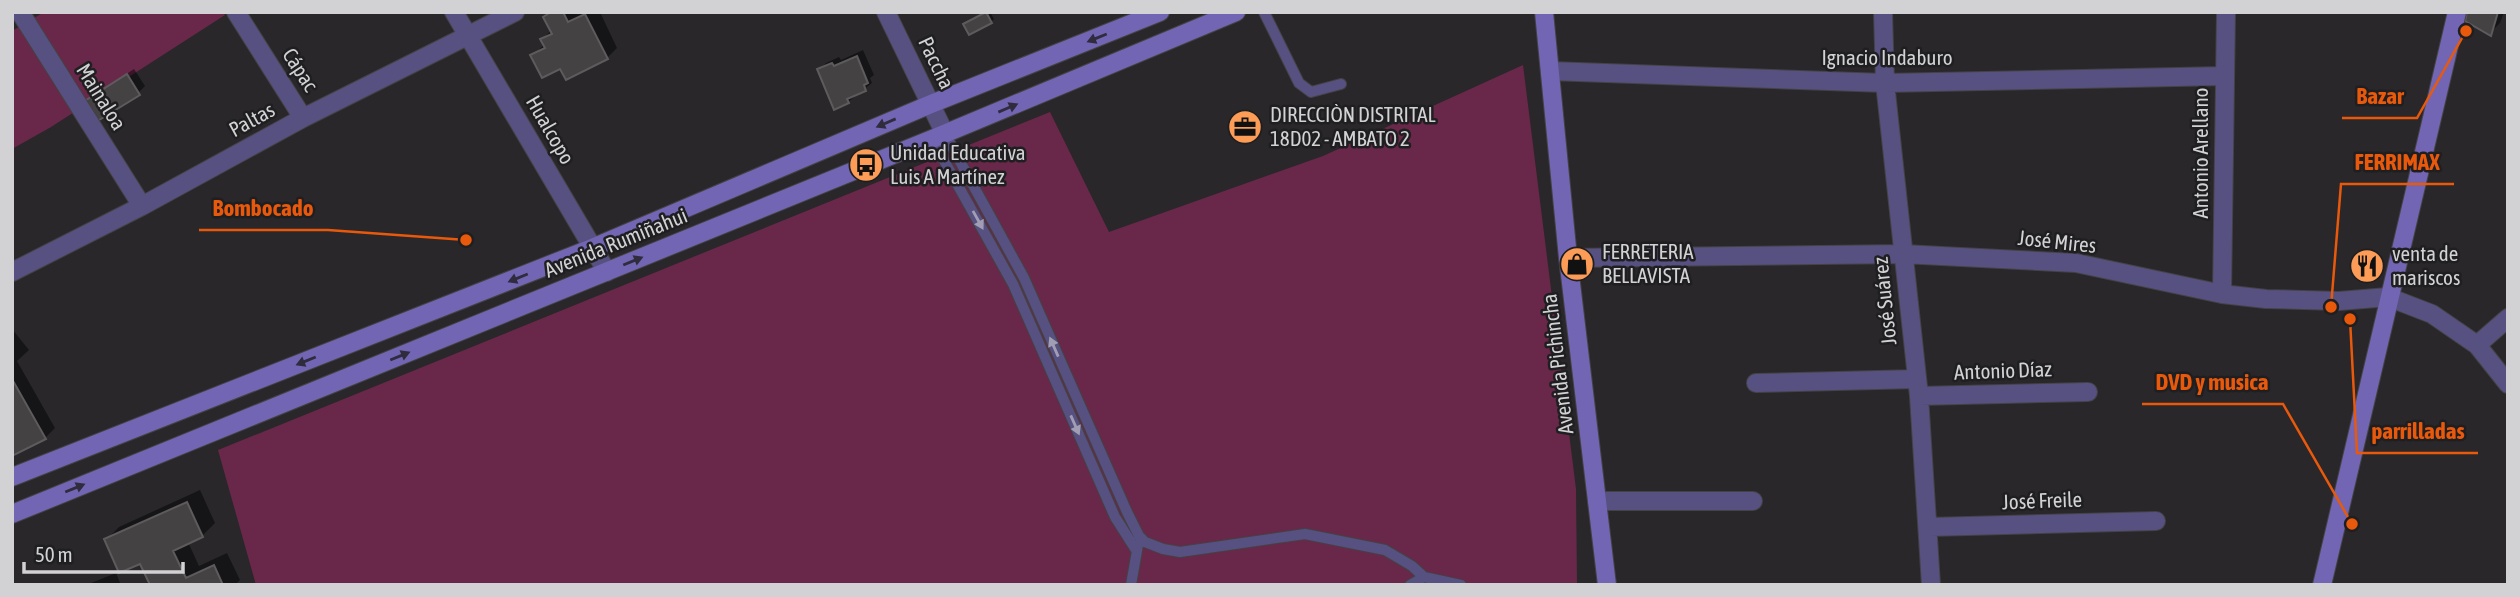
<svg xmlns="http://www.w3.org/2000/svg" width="2520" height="597" font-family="'Asap Condensed',sans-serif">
  <rect width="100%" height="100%" fill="#29272a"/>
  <path fill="#692849" d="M44,12h179l2,3 -174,112 -39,22v-118z
    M1523,65l53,424 1,96 -182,-2 -5,2h-1134l-38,-135 832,-338 59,120 214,-76z"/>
  <path fill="#0007" d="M550,12h50l17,36 -10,10 -46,8 -29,-10 13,-12 -3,-5 10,-9 -7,-13z
    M987,12h3l4,7 -3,3 -23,-1z
    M2469,12h35l-4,11 -10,10z
    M863,50l11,25 -4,3 2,5 -24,19 -13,5 -16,-37 7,-7 13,-6 2,3z
    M134,69l11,17 -7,7 -53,9z
    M12,329l17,21 -12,11 38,67 -10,10 -33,16z
    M200,490l15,33 -13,13 -14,6 11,24 28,-13 13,27 -5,5h-92l7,-4 -9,-19 -35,-22 13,-13z
    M116,573l5,12h-35z"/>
  <path fill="#454244" stroke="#5e5b5d" stroke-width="2" d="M551,12h12l5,10 17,-8 23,45 -42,21 -6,-11 -18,9 -12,-23 15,-7 -5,-9 12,-5 -9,-17z
    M986,12l6,11 -23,12 -6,-11z
    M2467,12h31l-7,24 -26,-15z
    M857,56l11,27 -4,2 2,6 -19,8 2,4 -15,7 -17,-41 15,-6 2,3z
    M127,74l13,21 -44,27 -13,-20z
    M12,379l34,60 -34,17z
    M187,502l16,35 -30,14 13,27 28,-13 9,20h-73l-10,-21 -21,9 -15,-34z"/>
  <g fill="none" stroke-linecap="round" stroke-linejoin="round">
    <g stroke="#444245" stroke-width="12">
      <path id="lane" d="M1264,12l35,71 12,9 30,-8
        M945,134l79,144 103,234 12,24 6,6 18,7 17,3 125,-18 80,16 27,16 12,11 37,8
        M932,139l81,145 102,233 21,33
        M1131,585l7,-40
        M1410,585l14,-8"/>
    </g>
    <g stroke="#444245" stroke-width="20">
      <path id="street" d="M20,12l122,194
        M236,12l67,106
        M454,12l153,260
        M886,12l59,122
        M1883,12l2,71 34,313 12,189
        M1550,71l335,12 339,-7
        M1568,258l335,-4 173,9 146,31 44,5 73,2 49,-4 44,17 45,31 31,39
        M12,272l130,-66 161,-88 212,-106
        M2222,294l4,-282
        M2477,345l31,-27
        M1756,383l161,-4
        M1919,396l169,-4
        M1597,501h156
        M1929,527l227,-6"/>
    </g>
    <g stroke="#444245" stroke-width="20">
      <path id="secondary" d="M1544,12l24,246 39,327
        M12,477l580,-229 339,-144 229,-92
        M12,514l920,-375 304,-127
        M2322,585l135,-573"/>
    </g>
    <use href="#lane" stroke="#575182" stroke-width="10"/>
    <use href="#street" stroke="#575182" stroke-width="18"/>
    <use href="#secondary" stroke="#7266b4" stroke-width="18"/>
  </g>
  <defs><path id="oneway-solid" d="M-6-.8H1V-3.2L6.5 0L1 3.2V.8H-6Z" transform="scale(1.75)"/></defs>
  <g fill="#302c3e">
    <use href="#oneway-solid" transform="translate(1097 38) rotate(158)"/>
    <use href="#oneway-solid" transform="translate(1008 108) rotate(-23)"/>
    <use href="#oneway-solid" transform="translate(886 123) rotate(157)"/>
    <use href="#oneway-solid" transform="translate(633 261) rotate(-22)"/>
    <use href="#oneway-solid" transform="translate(518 278) rotate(158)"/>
    <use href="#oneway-solid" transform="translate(400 356) rotate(-22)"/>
    <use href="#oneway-solid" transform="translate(306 361) rotate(158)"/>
    <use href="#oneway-solid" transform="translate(75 488) rotate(-22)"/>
  </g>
  <g fill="#a19eb3">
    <use href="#oneway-solid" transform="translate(978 220) rotate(61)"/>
    <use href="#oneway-solid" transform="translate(1054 347) rotate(-114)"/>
    <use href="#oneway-solid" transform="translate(1075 425) rotate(66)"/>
  </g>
  <defs>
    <g id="office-disc" transform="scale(1.75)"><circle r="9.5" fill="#fd9c56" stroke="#1f1e20"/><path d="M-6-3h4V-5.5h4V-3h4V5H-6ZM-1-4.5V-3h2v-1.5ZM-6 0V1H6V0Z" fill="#111"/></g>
    <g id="bus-disc" transform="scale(1.75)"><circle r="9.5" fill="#fd9c56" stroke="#1f1e20"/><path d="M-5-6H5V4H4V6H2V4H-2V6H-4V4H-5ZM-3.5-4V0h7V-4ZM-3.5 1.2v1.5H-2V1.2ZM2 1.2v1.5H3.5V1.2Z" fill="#111"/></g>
    <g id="shop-disc" transform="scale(1.75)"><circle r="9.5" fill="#fd9c56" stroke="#1f1e20"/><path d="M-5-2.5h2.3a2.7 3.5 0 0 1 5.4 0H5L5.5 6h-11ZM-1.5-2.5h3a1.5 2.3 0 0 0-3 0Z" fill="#111"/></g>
    <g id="restaurant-disc" transform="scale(1.75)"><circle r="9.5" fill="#fd9c56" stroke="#1f1e20"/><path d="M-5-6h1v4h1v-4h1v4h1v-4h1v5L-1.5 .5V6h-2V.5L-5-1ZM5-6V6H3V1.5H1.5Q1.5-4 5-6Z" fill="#111"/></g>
  </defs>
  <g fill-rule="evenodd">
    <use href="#office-disc" x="1245" y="127"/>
    <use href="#bus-disc" x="866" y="165"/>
    <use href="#shop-disc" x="1577" y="264"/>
    <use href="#restaurant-disc" x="2367" y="266"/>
  </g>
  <g text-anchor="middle" stroke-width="5" stroke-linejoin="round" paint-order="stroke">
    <g font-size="21" fill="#d2d1d3" stroke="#1f1e20">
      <text x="1887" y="65">Ignacio Indaburo</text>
      <text transform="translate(936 63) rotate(64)" y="7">Paccha</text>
      <text transform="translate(300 70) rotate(57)" y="7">Cápac</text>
      <text transform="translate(101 97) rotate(58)" y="7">Mainaloa</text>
      <text transform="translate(252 120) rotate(-29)" y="7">Paltas</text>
      <text transform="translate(550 130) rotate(60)" y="7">Hualcopo</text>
      <text transform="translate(2201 153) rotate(-90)" y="7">Antonio Arellano</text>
      <text transform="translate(2057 242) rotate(6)" y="7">José Mires</text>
      <text transform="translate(616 243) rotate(-22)" y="7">Avenida Rumiñahui</text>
      <text transform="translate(1885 301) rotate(-96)" y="7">José Suárez</text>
      <text transform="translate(1558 364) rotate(-97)" y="7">Avenida Pichincha</text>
      <text transform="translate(2003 371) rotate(-2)" y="7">Antonio Díaz</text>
      <text transform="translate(2042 501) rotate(-2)" y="7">José Freile</text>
    </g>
    <g font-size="21" fill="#d2d1d3" stroke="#1f1e20" text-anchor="start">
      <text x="1270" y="122">DIRECCIÒN DISTRITAL<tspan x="1270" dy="24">18D02 - AMBATO 2</tspan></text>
      <text x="890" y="160">Unidad Educativa<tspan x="890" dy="24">Luis A Martínez</tspan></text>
      <text x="1602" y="259">FERRETERIA<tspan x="1602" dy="24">BELLAVISTA</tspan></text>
      <text x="2392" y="261">venta de<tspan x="2392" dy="24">mariscos</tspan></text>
    </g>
  </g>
  <path fill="none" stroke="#e8590c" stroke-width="2.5" d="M2466 31L2417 118H2342M2331 307L2341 184H2454M466 240L328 230H199M2352 524L2283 404H2142M2350 319L2357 453H2478"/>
  <g fill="#e8590c" stroke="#1f1e20" stroke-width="2.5">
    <circle cx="2466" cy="31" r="7"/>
    <circle cx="2331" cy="307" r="7"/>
    <circle cx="466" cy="240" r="7"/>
    <circle cx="2352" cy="524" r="7"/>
    <circle cx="2350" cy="319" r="7"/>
  </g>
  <g font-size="23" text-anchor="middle" font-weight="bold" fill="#e8590c" stroke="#1f1e20" stroke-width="5" stroke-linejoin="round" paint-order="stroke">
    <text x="2380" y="104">Bazar</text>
    <text x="2397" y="170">FERRIMAX</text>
    <text x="263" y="216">Bombocado</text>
    <text x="2212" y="390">DVD y musica</text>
    <text x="2418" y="439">parrilladas</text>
  </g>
  <rect width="2520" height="597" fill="none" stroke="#d2d1d3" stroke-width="28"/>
  <path d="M24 562v10h159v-10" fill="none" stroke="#d2d1d3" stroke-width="3.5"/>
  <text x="35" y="562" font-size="21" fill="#d2d1d3" stroke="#1f1e20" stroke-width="5" paint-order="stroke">50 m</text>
</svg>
